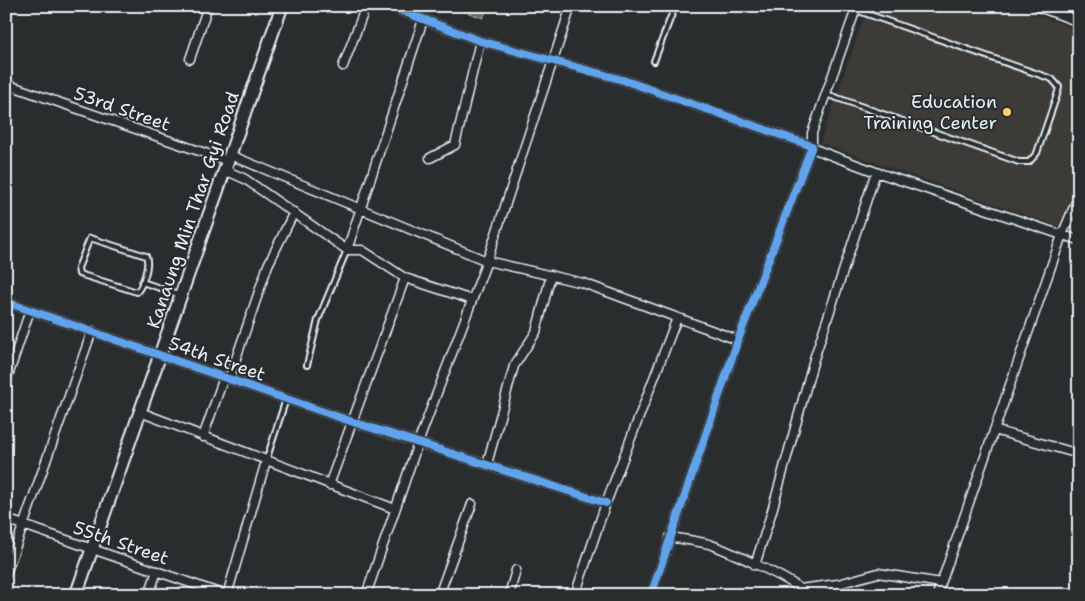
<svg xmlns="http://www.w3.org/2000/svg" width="1085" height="601" font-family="'Shantell Sans',sans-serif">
  <rect width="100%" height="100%" fill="#2a2d2e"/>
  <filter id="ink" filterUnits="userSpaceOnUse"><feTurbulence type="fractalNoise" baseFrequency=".02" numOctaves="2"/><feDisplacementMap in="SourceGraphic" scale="10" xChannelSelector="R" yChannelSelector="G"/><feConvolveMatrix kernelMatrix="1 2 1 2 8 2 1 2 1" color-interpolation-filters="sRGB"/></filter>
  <g filter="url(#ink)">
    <path fill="#3d3a38" d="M868,6h142l69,24v146l-19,51 -240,-84z"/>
    <path fill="#57705d" stroke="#a0b0aa" d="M449,6h39l-5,12z"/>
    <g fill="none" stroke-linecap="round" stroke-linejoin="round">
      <g stroke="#e8f1f8" stroke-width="8">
        <path id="lane" d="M654,61l21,-55
          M826,94l193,68h10l8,-9 21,-61 1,-5 -7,-8 -196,-69
          M90,238l56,18c4,9 -3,29 -9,36l-58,-18 -1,-6z
          M142,282l36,12
          M307,365l11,-45 29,-70
          M266,461l20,-62"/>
      </g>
      <g stroke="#e8f1f8" stroke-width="11">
        <path id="street" d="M389,6l91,35 143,39 189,66 -74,194 -87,255
          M857,6l-45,127v13l5,4 59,22 186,63 17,-40
          M1036,6l43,16
          M1068,18l4,-12
          M190,59l18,-53
          M343,66l23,-60
          M6,84l222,77
          M230,155l257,106 96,22 155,57
          M430,158l25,-13 25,-104
          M225,170l20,9 102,71h15l43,28 67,22
          M347,250l76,-230
          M6,302l347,120 253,81
          M229,379l39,-114 26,-53
          M6,382l24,-72
          M140,412l255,97
          M994,430l85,24
          M203,437l21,-60
          M487,464l27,-98 22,-34 15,-57
          M329,485l76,-207
          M6,519l219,76
          M670,537c13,2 26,4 39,7 15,5 82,35 91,45l-1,6
          M755,565l17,-54 42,-152 62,-187
          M6,574l86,-243
          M800,589l38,-5 40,-11 63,10
          M149,595l8,-24
          M227,595l39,-134
          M366,595l52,-152 69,-182 84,-255
          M439,595l33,-91
          M509,595l7,-25
          M575,595l31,-92 71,-185
          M937,595l125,-360 17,5"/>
      </g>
      <g stroke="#e8f1f8" stroke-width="15">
        <path id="secondary" d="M76,595l206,-589"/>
      </g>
      <use href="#lane" stroke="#2a2d2e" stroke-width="4"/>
      <use href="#street" stroke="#2a2d2e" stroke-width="8"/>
      <use href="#secondary" stroke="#2a2d2e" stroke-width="11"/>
      <g stroke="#2a2d2e" stroke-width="11">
        <path id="cycleway" d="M389,6l91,35 143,39 189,66 -74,194 -87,255
          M6,302l347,120 253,81"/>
      </g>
      <use href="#cycleway" stroke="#60a3ed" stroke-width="8"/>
    </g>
  </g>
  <circle fill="#ffd166" stroke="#2a2d2e" stroke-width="2" cx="1007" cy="112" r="5"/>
  <g text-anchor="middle" stroke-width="4" stroke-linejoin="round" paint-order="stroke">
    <g font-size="18" fill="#e8f1f8" stroke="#2a2d2e" text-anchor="end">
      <text x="997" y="108">Education<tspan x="997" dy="21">Training Center</tspan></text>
    </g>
    <g font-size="18" fill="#e8f1f8" stroke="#2a2d2e">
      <text transform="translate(122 109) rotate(19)" y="6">53rd Street</text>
      <text transform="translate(193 210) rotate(-71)" y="6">Kanaung Min Thar Gyi Road</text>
      <text transform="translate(217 359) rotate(19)" y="6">54th Street</text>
      <text transform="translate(121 543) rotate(19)" y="6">55th Street</text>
    </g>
  </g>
  <rect width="1085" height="601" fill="none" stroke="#2a2d2e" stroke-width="25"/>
  <rect x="12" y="12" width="1060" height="576" fill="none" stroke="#e8f1f8" stroke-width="2" filter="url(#ink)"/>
</svg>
